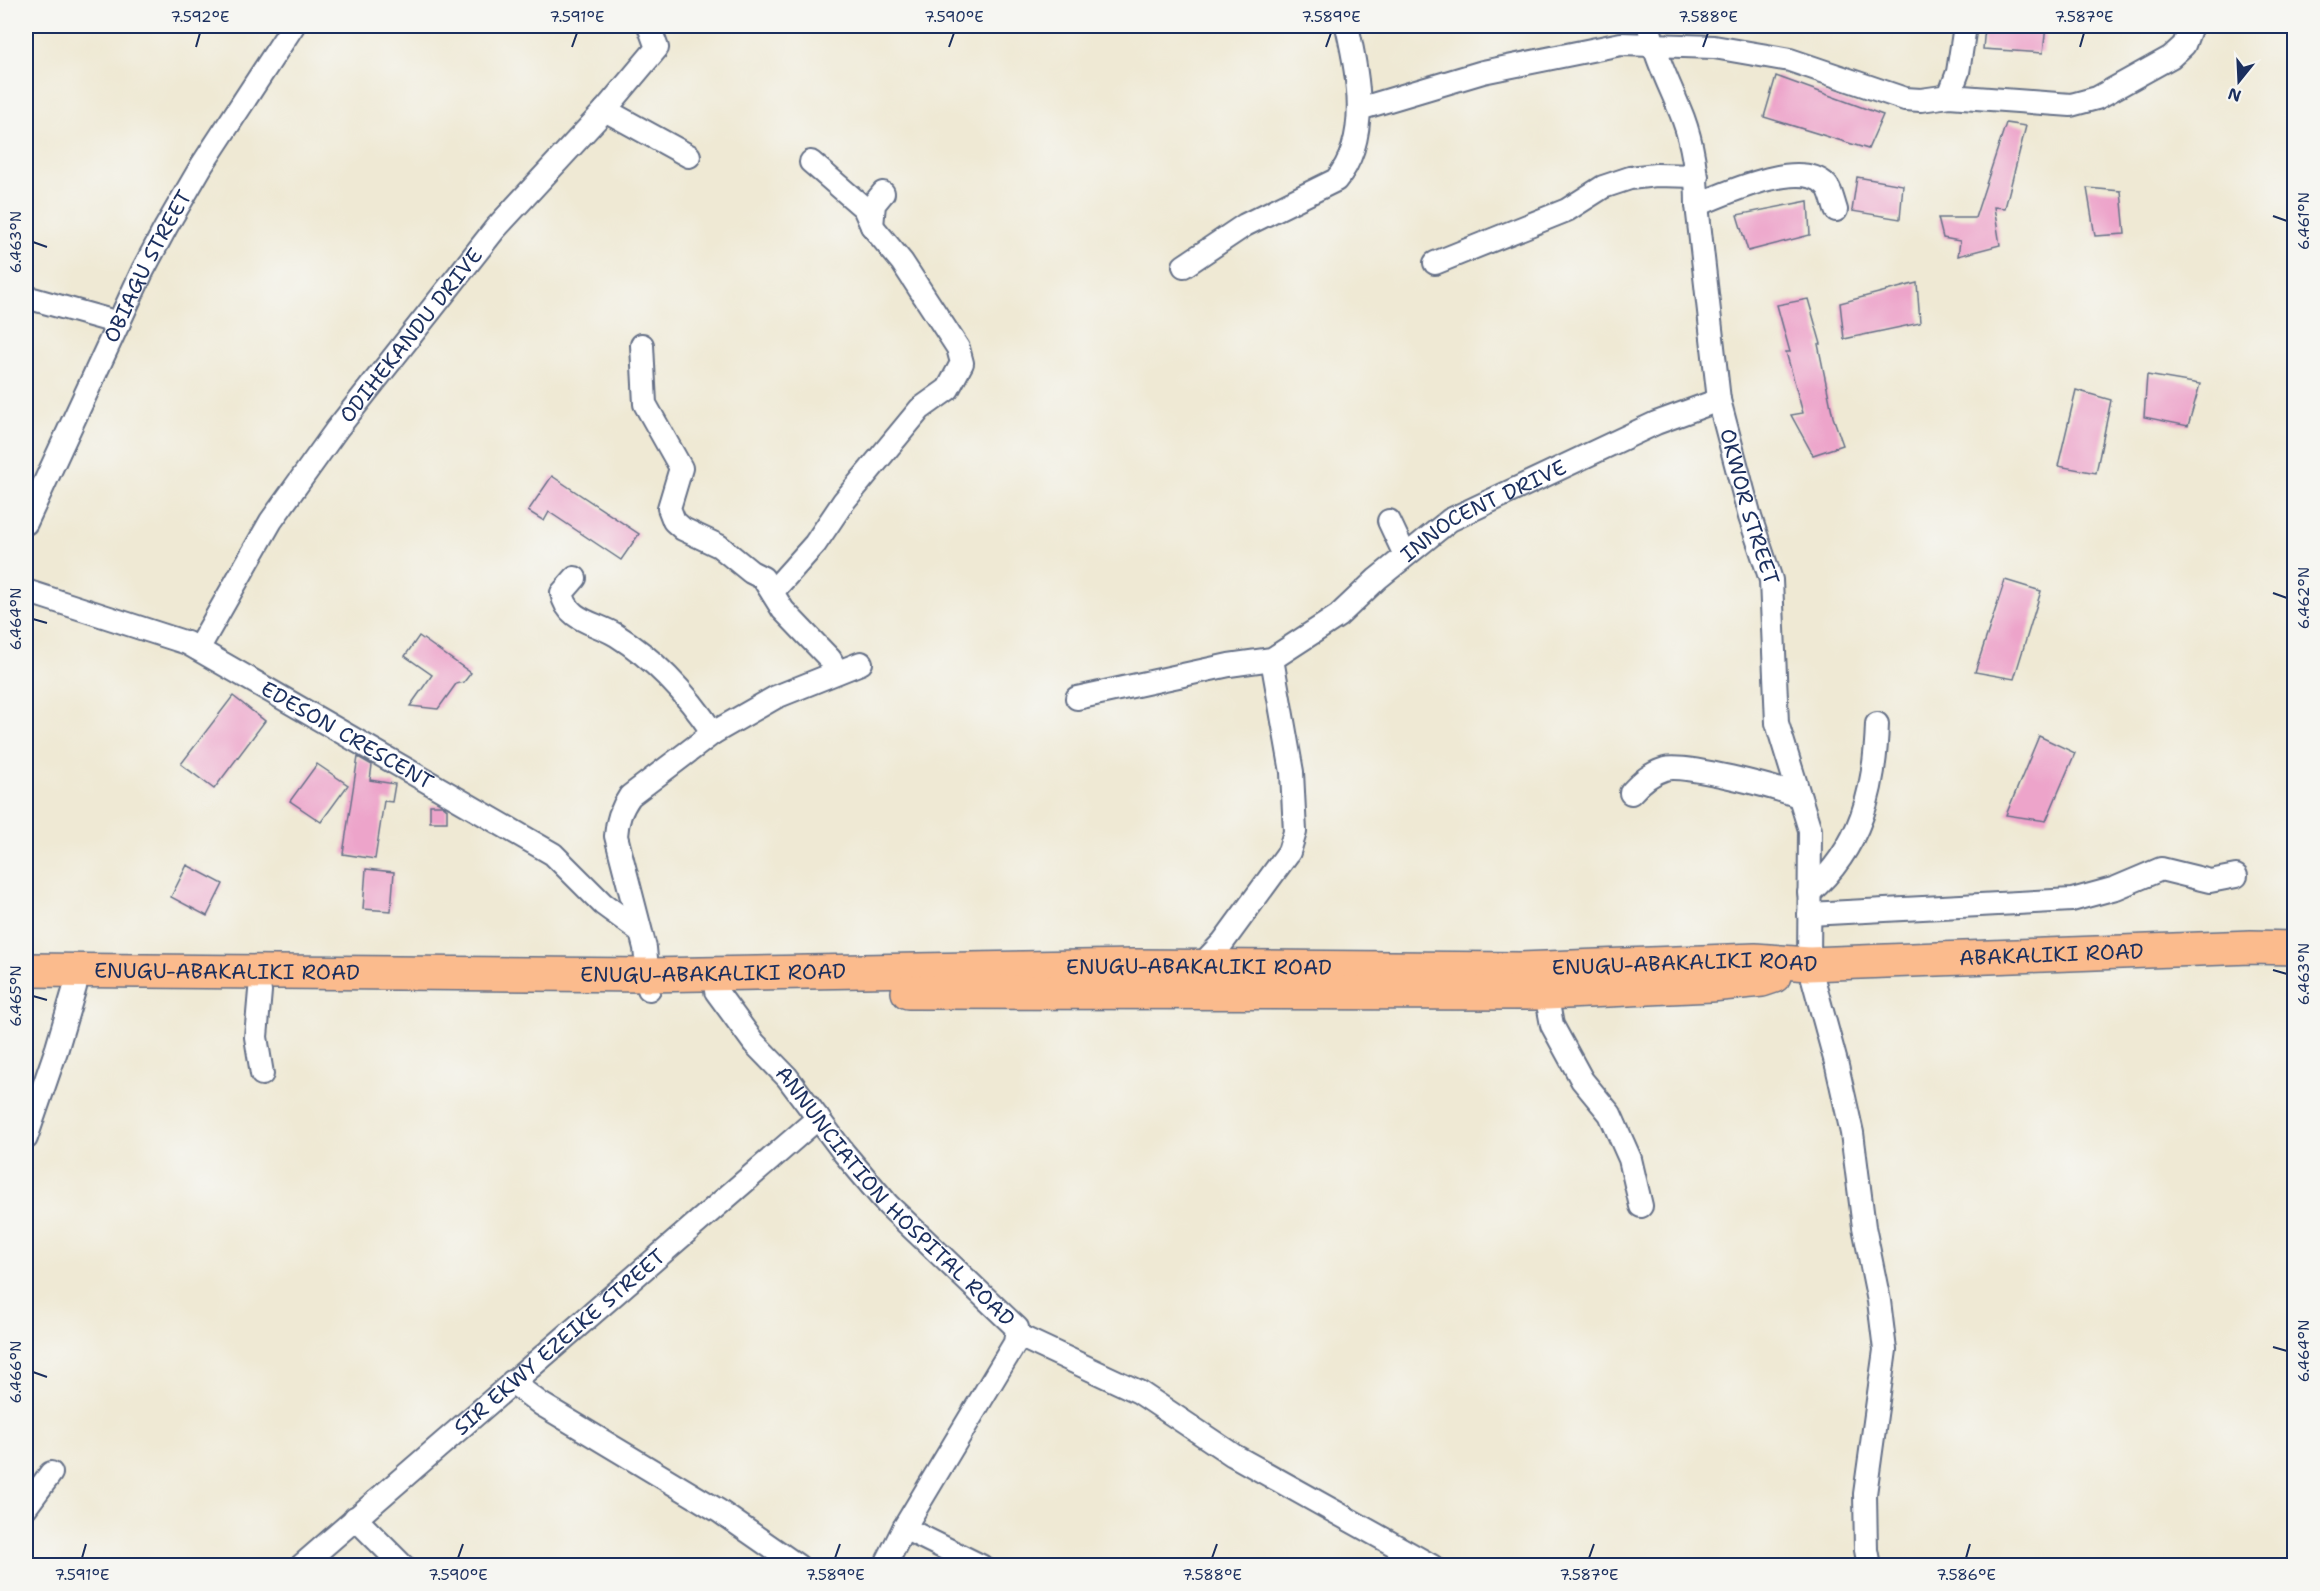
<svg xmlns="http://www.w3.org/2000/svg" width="2320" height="1591" font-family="'Shantell Sans',sans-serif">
  <rect width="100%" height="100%" fill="#f6f6f2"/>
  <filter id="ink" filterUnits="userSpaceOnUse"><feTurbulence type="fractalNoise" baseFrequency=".0167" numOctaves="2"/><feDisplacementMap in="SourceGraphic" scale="12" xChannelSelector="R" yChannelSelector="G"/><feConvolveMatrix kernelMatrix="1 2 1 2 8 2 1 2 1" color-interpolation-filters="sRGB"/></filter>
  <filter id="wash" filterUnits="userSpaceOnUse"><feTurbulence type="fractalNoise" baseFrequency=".008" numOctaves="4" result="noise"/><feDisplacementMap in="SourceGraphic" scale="24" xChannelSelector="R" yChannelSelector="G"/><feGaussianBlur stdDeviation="1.35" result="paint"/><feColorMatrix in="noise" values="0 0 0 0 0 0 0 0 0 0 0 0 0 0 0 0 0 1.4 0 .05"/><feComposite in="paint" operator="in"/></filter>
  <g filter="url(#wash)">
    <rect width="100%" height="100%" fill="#efe9d4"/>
    <g id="blocks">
      <path fill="#eda4ca" d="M1985,26h61l-3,27 -60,-4z
        M1776,76l107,39 -15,34 -104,-32z
        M2006,123l20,3 -21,82 -11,-1 6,38 -42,11 2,-15 -17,-3 -5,-20h37z
        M1857,177l46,8 -3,34 -48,-8z
        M2087,188l34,3 4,43 -30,2z
        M1808,201l2,34 -62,16 -11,-36z
        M1917,283l3,40 -76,16 -4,-36z
        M1808,299l13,45h-3l15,73 10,28 -30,10 -22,-40 12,-2 -17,-61h4l-13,-47z
        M2147,375l53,9 -12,42 -44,-9z
        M2076,390l35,10 -15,73 -38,-7z
        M552,476l87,58 -18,26 -72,-48 -5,9 -16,-10z
        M2005,580l36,11 -27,88 -39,-7z
        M419,636l52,37 -7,9 -8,2 -18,25 -28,-3 22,-31 -27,-19z
        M233,696l32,25 -51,68 -33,-25z
        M2039,736l36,17 -29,68 -40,-6z
        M358,757l14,8 -2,15 25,4 -3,18 -8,-1 -9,58 -32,-5z
        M317,764l31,21 -27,37 -31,-21z
        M430,805h12l5,4v13h-17z
        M187,865l36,19 -16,32 -36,-19z
        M366,869l28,3 -3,39 -28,-2z"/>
    </g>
  </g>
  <g filter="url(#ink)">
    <use href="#blocks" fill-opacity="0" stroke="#657087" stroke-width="1.5"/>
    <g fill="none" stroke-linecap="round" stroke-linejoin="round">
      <g stroke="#657087" stroke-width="26">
        <g id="minor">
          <path id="s1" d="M1649,26c6,32 22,61 34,92 10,27 14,57 14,87l22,195 31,117 21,63 6,143 33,107 -1,134 28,102 15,67 12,94 15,74 6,49 -20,144 1,56 3,16"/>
          <path d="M1949,96l9,-24 7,-46"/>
          <path d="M1359,109l124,-37 138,-28 93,3 76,13 115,39 16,1 28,-4 122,9 26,-7 74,-41 13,-12 7,-19"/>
          <path d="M605,110l84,46"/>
          <path d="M1697,205c29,-12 102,-46 128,-21 6,5 8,18 11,26"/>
          <path d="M872,226l2,-22 9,-11"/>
          <path d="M1435,263l132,-53 36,-23 27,-9 26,-3 41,1"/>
          <path d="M1184,266l61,-41 91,-45c35,-42 22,-106 11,-154"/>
          <path d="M26,297l93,26"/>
          <path d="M642,345l3,59 36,64 -12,40 5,13 9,8 36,17 32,26 12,6 20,32 47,49 7,13"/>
          <path d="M1389,521l16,34"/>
          <path id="s2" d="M26,523l117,-253 23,-43 36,-62 91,-139"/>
          <path d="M575,578l-13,15c5,28 32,29 54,42 40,25 71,59 97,98"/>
          <path id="s3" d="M26,591l161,52 366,211 50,50 37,27"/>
          <path d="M773,591l42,-47 29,-43 76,-92 28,-20 14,-26 -4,-15 -56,-86 -30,-36 -8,-18 -53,-46"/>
          <path id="s4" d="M198,649l73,-128 66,-92 158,-200 110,-119 52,-62 -8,-22"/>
          <path id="s5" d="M1077,698l152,-33 43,-6 66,-43 39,-37 73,-59 206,-97 63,-23"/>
          <path d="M1631,793c10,-11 20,-20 34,-24 18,-6 113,19 133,27"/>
          <path d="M1809,893c52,-45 66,-103 68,-169"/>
          <path d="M1809,914l263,-14 44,-12 45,-19 49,12 26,-5"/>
          <path d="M1194,973l29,-31 66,-90 6,-20 -3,-60 -20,-113"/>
          <path d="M649,989l-4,-41 -29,-112c1,-16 5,-27 14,-40l83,-63 63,-36 85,-34"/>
          <path d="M260,991l-4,46 6,37"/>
          <path id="s6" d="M716,991l38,52 33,34 57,76 44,52 129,123 -2,15 -111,185 -19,38"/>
          <path d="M1546,993l6,32 30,55 28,34 20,45 11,47"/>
          <path d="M26,1138l31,-90 18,-61"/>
          <path d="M1017,1335l122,57 94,63 199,111"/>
          <path d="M512,1382l29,22 178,107 79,55"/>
          <path d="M26,1507l25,-34"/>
          <path d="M355,1518l48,48"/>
          <path d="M904,1528l77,38"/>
          <path id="s7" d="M301,1566l517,-448"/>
        </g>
      </g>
      <g stroke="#657087" stroke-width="36">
        <g id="highway">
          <path id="s8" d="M26,970l621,5 488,-9 385,3 235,-9 54,4 442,-17 43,1"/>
          <path d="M908,992l638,1 165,-8 51,-5 12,-4"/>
        </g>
      </g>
      <use href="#minor" stroke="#fff" stroke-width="22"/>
      <use href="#highway" stroke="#fbbb8d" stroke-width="33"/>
    </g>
  </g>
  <path fill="none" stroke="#1b2f5e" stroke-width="2" d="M196,47l4,-14M572,47l5,-14M949,47l5,-14M1326,47l5,-14M1703,47l5,-14M2080,47l4,-14M2273,216l14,5M33,242l14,5M2273,593l14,5M33,619l14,4M2273,970l14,4M33,996l14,4M2273,1347l14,4M33,1372l14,5M82,1558l4,-14M458,1558l5,-14M835,1558l5,-14M1212,1558l5,-14M1589,1558l5,-14M1966,1558l4,-14"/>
  <g text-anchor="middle" stroke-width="4.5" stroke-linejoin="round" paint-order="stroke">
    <g font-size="21" fill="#1b2f5e" stroke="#f6f6f2">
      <text dy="7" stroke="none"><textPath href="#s2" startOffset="284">OBIAGU STREET</textPath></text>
      <text dy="7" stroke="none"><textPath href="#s4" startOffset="380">ODIHEKANDU DRIVE</textPath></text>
      <text dy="7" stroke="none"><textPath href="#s1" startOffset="494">OKWOR STREET</textPath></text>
      <text dy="7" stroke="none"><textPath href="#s5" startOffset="459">INNOCENT DRIVE</textPath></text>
      <text dy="7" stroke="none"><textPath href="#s3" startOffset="354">EDESON CRESCENT</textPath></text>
      <text dy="7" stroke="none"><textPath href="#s8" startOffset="2026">ABAKALIKI ROAD</textPath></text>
      <text dy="7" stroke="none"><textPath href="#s8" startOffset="1173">ENUGU-ABAKALIKI ROAD</textPath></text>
      <text dy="7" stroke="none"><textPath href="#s8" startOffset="1659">ENUGU-ABAKALIKI ROAD</textPath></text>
      <text dy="7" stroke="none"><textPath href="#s8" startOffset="201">ENUGU-ABAKALIKI ROAD</textPath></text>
      <text dy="7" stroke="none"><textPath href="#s8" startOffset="687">ENUGU-ABAKALIKI ROAD</textPath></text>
      <text dy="7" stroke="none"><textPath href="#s6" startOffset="273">ANNUNCIATION HOSPITAL ROAD</textPath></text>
      <text dy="7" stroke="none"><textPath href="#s7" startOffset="342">SIR EKWY EZEIKE STREET</textPath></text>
    </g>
  </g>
  <rect width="2320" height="1591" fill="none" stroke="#f6f6f2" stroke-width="66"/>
  <g transform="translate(2239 81) rotate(198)" stroke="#f6f6f2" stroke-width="4.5" paint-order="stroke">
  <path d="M0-4.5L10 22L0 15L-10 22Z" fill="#1b2f5e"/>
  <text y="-9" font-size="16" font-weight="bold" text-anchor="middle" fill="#1b2f5e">N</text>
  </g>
  <rect x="33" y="33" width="2254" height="1525" fill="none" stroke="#1b2f5e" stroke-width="2"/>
  <g font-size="15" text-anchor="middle" fill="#1b2f5e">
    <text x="200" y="22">7.592°E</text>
    <text x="577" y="22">7.591°E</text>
    <text x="954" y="22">7.590°E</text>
    <text x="1331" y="22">7.589°E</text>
    <text x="1708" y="22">7.588°E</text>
    <text x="2084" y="22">7.587°E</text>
    <text transform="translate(2304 221) rotate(-90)" y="5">6.461°N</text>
    <text transform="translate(16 242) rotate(-90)" y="5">6.463°N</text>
    <text transform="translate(2304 598) rotate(-90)" y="5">6.462°N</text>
    <text transform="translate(16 619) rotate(-90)" y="5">6.464°N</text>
    <text transform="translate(2304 974) rotate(-90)" y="5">6.463°N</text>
    <text transform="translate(16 996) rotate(-90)" y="5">6.465°N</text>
    <text transform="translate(2304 1351) rotate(-90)" y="5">6.464°N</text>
    <text transform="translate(16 1372) rotate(-90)" y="5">6.466°N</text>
    <text x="82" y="1580">7.591°E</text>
    <text x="458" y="1580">7.590°E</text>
    <text x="835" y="1580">7.589°E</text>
    <text x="1212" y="1580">7.588°E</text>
    <text x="1589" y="1580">7.587°E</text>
    <text x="1966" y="1580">7.586°E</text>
  </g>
</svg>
